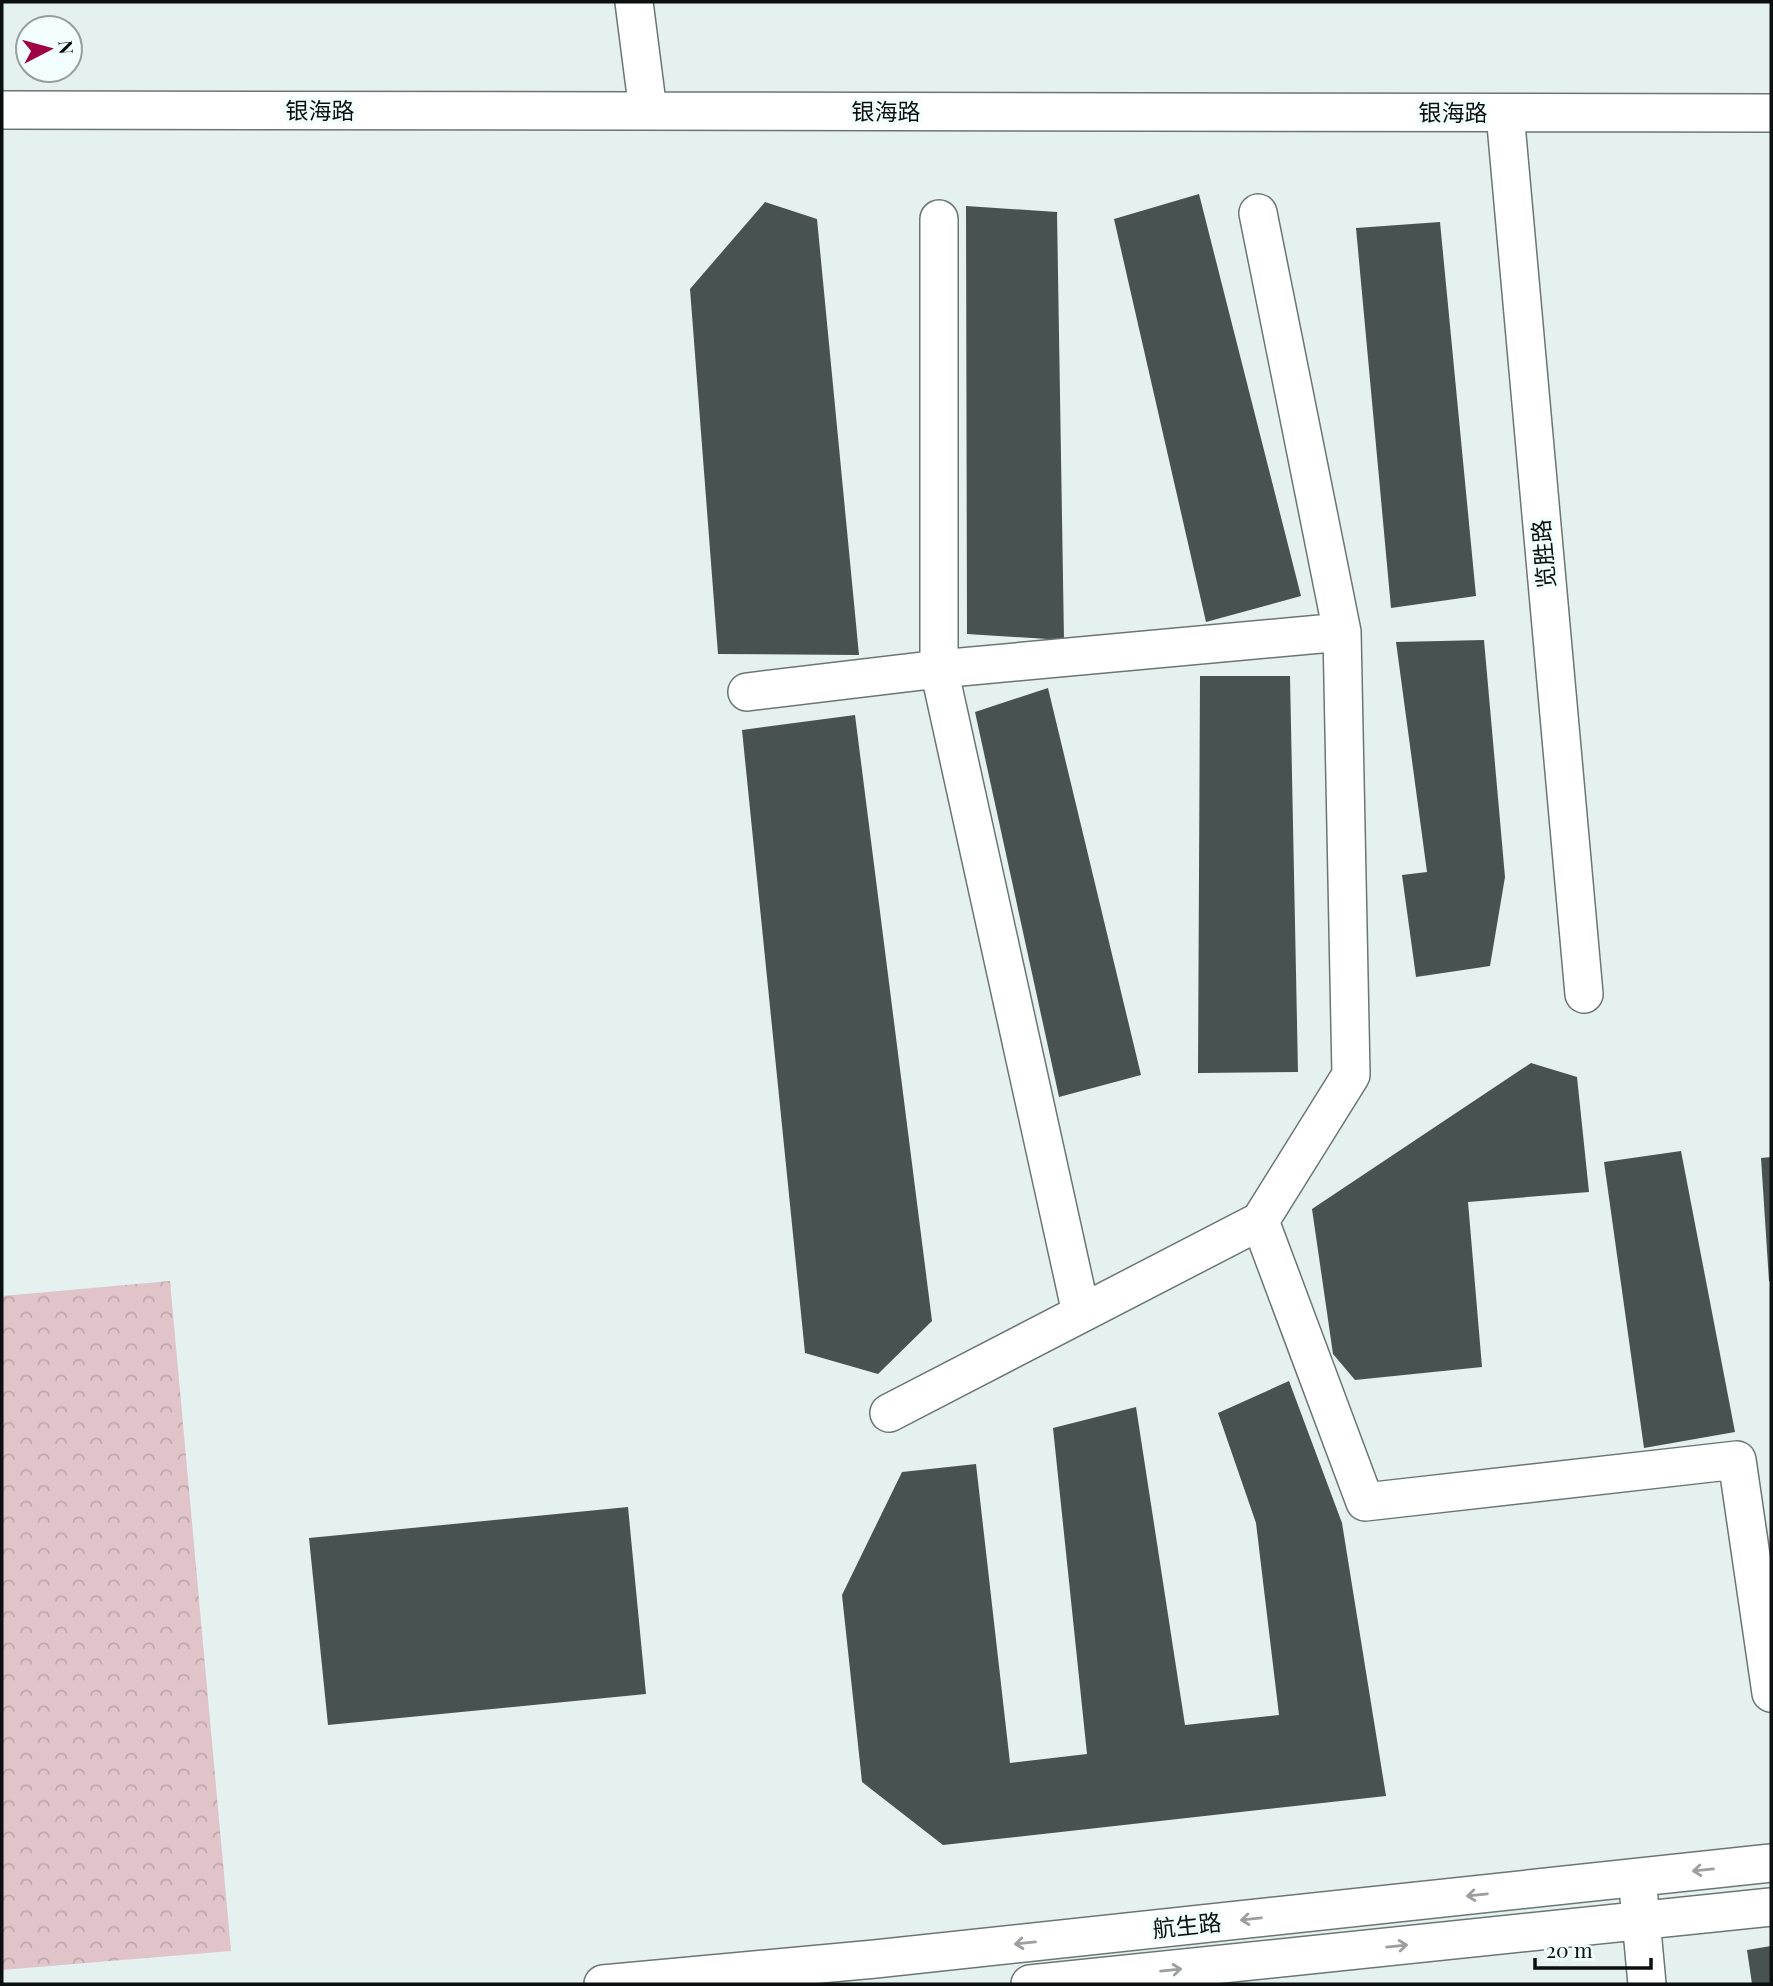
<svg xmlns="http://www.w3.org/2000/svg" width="1773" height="1986" font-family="'Playfair Display','Noto Sans SC',serif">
  <defs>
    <pattern id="forest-crowns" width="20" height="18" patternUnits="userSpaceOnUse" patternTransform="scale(1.75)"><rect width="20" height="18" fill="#e0c4c9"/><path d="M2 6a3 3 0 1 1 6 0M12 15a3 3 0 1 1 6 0" fill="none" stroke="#bfa7ab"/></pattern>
  </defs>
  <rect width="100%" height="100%" fill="#e5f1ef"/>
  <path fill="url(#forest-crowns)" d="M170,1281l61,670 -229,19v-674z"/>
  <path fill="#485251" d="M1199,194l102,402 -95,26 -92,-403z
    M765,202l52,17 42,436 -141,-1 -28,-365z
    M966,206l91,6 7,428 -97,-6z
    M1440,222l36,374 -85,12 -35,-380z
    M1484,640l21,237 -15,89 -74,11 -14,-102 25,-3 -31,-230z
    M1200,676h90l8,396 -100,1z
    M1048,688l93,387 -82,22 -84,-385z
    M855,715l77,606 -54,53 -73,-21 -63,-623z
    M1531,1063l46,14 12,115 -121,10 14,165 -127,13 -22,-26 -21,-145z
    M1681,1151l54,281 -91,16 -40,-286z
    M1771,1157v124h-2l-8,-123z
    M1289,1381l53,142 44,273 -443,49 -81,-63 -20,-187 60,-123 74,-8 34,299 77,-9 -34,-326 83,-21 49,318 94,-10 -23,-192 -38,-110z
    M628,1507l18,187 -318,31 -19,-187z
    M1771,1946v38h-19l-5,-34z"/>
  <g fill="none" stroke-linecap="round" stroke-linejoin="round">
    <g stroke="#6b7574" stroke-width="40">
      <path id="minor" d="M634,2l14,109
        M2,110l1769,3
        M1505,113l79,881
        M939,219v450l142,644
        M747,692l192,-23 403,-37
        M1260,1221l105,281 372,-42 34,233
        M889,1413l371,-192 91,-146 -9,-443 -84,-419
        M1639,1898l8,86
        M603,1984l272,-25 896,-96
        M1030,1984l741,-77"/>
    </g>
    <use href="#minor" stroke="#fff" stroke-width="37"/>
  </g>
  <defs><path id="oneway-shaft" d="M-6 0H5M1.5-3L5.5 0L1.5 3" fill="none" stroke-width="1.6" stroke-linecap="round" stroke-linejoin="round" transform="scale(1.75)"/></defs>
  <g stroke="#9d9f9f">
    <use href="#oneway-shaft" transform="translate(1703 1870) rotate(174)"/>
    <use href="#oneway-shaft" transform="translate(1477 1895) rotate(174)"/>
    <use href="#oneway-shaft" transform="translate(1251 1919) rotate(174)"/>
    <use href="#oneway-shaft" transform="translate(1025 1943) rotate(174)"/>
    <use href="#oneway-shaft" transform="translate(1397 1946) rotate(-6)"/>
    <use href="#oneway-shaft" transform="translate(1171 1970) rotate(-6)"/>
  </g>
  <g text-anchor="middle" stroke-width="7" stroke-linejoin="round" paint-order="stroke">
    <g font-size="23" fill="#0b0f0f" stroke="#f2fefd">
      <text x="320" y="119">银海路</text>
      <text x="886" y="120">银海路</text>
      <text x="1453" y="121">银海路</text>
      <text transform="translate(1544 554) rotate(-95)" y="8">览胜路</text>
      <text transform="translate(1187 1926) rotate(-6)" y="8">航生路</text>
    </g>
  </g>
  <rect width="1773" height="1986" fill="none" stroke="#0b0f0f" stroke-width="7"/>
  <g transform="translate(49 49) rotate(84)"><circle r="33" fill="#f2fefd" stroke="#969e9e" stroke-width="2"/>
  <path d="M0-5L12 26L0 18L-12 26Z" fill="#9f0145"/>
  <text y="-10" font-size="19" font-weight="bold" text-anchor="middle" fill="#0b0f0f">N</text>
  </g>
  <path d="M1535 1958v10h116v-10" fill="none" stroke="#0b0f0f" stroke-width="3.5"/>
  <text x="1546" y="1958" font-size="21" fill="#0b0f0f" stroke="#f2fefd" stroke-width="5" paint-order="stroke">20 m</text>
</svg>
